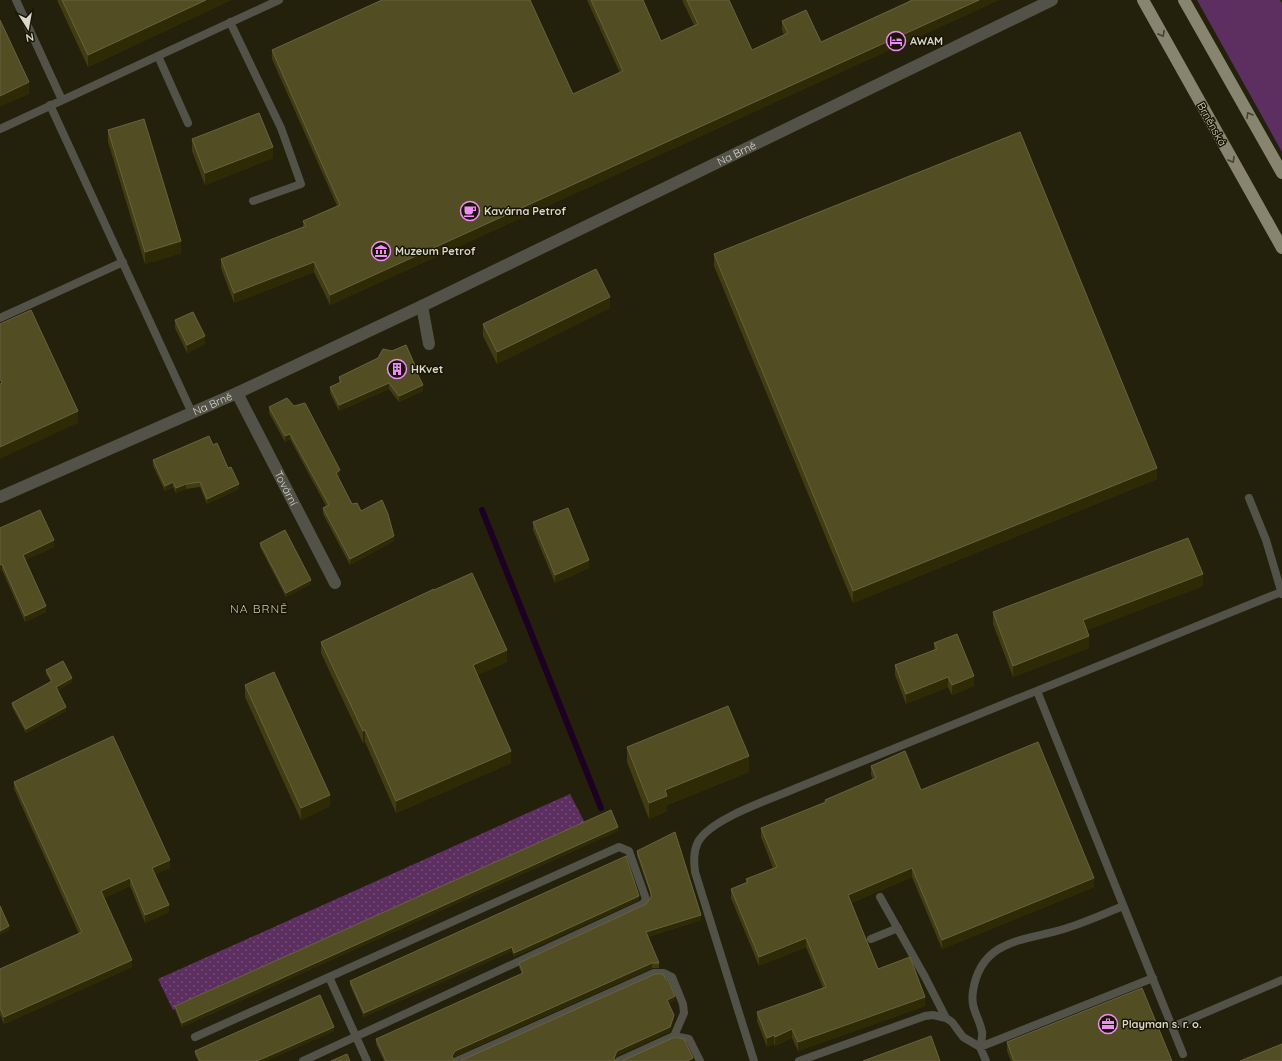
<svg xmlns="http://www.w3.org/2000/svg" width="1282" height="1061" font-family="Quicksand,sans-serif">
  <defs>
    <pattern id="garden-dots" width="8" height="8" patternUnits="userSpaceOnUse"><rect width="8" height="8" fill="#5d2f61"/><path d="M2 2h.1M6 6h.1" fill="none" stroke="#744c76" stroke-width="1.8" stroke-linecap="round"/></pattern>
  </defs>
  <rect width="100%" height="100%" fill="#23200c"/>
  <path fill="#5d2f61" d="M1197,0h83l2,3v149z"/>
  <path fill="url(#garden-dots)" d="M570,794l16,31 -413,185 -15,-31z"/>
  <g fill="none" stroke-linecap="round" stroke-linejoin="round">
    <path stroke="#1e0022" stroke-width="6" d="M482,510l119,298"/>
    <path stroke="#535248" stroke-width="8" d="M16,0l46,100
      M230,22l51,106 20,56 -48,17
      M158,56l30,67
      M50,105l142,308
      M0,129l279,-129
      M0,318l123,-56
      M1249,498l17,42 16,54
      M1037,691l146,363
      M880,897l45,80 21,41
      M871,939l27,-11
      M329,977l38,84
      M1172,1027l110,-47
      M195,1037l424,-190 10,4 17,48 -3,5 -340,157
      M457,1061l197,-88h10l8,4 11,27 1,9 -10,23
      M619,1061l55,-25 15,3 11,22
      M754,1061l-59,-189c-1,-10 -2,-20 3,-30 13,-24 76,-44 101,-55l482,-195
      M799,1061l126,-45 8,-1 13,3 6,4 11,15 17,10c1,-5 3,-11 2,-15 -3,-16 -12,-23 -9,-41 8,-52 51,-50 91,-62 20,-6 40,-15 59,-23
      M986,1061l-6,-14 173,-69"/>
    <g stroke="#535248" stroke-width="12">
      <path d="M422,306l7,38"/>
      <path id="s1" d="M237,393l98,190"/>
      <path id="s2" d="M0,497l237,-104 185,-87 630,-306"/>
    </g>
    <path stroke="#878470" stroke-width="12" d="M1143,0l139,248
      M1184,0l98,173"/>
  </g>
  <path fill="#423d10" d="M57,0h174l-143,67z
    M587,0h56l18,41 33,-16 -12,-25h47l23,50 32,-15 -2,-5v-9l39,21 88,-41v-1h90l-669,305 -16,-33 -80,31 -13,-35v-9l82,-32v-6l34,-15 -65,-147v-9l301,44 47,-21z
    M108,130l73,123 -36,11 -37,-122z
    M192,139l81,19 -68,27 -13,-34z
    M714,254l443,225 -304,124 -139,-337z
    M610,308l-113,56 -14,-28v-12z
    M175,320l30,24 -18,9 -12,-25z
    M417,373l6,18 -24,11 -10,-13 -50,22 -9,-18v-6l9,-4v-6z
    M269,407l71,69 -2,1 14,27 9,7 33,30 -44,24 -27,-51v-6l3,-2 -36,-67 -5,3 -16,-29z
    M213,445l15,23 11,21 -32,15 -7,-17 -14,2 -10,4 -3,-6 -8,4 -12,-25v-6z
    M533,522l56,46 -34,15 -22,-53z
    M0,528l54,19 -29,13 21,52 -21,10 -23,-52z
    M260,543l51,41 -25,13 -26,-50z
    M1203,586l-116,44 2,18 -76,29 -20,-53v-12z
    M434,590l73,72 -30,13 34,88 -115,50 -31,-71 -2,1 -42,-90v-11z
    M934,643l40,43 -22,9 -4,-8 -42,17 -11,-29v-10l39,-15z
    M46,670l26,12 -14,8 8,21 -40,22 -14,-26v-4l39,-21 -5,-8z
    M245,685l85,121 -29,14 -56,-123z
    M627,747l122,25 -82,33v6l-18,8 -22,-57z
    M871,766l50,24 173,97 -152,62 -30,-72 -61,26 27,66 47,37 -127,45 -6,-13 -17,8 -1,-2 -7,3 -10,-26v-9l66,-24 -17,-41 -47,19 -28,-68v-9l15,-6v-4l27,-11 -12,-31v-9l64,-26v-2l48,-20 -2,-5z
    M14,782l156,86 -15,6 14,38 -24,11 -15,-37 -26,12 28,69 -128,57 -4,-9v-46l79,-35 -65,-145z
    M618,831l-436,196 -7,-17v-4z
    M637,851l64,69 -54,17 12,26v5h-7l-197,88 -2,3 1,2h3h-73l-8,-17v-5l146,-65 -3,-7v-4l127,-59 5,-8 -14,-40z
    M639,900l-125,57 -2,-6 -148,66 -14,-32v-4z
    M334,1031l-68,30h-68l-3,-6v-4z
    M1007,1042l165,19h-161l-4,-10z"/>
  <path fill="#2f2a06" d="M206,0h25l-143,67v-12z
    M979,0h20l-669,305v-10z
    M29,82v12l-29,13v-11z
    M273,147v11l-68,27v-12z
    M181,241v12l-36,11v-12z
    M314,262v10l-80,31v-10z
    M610,297v11l-113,56v-12z
    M205,336v8l-18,9v-8z
    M389,383v6l-50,22v-6z
    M423,385v6l-24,11v-6z
    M78,411v12l-78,36v-12z
    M290,434v5l-5,3v-6z
    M1157,468v11l-304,124v-12z
    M340,470v6l-4,2v-5z
    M173,482v5l-8,4v-5z
    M186,484v5l-10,4v-5z
    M239,484v5l-32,15v-5z
    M394,536v5l-44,24v-6z
    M54,540v7l-31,14v-6z
    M589,560v8l-34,15v-8z
    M2,564v6l-2,1v-6z
    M1203,574v12l-120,46v-12z
    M311,580v4l-25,13v-4z
    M46,606v6l-21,10v-6z
    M1089,636v12l-76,29v-11z
    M507,650v12l-34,15v-12z
    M974,676v10l-22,9v-10z
    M948,677v10l-42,17v-10z
    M72,678v4l-16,9v-4z
    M66,707v4l-40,22v-4z
    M365,730v12l-2,1v-12z
    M511,751v12l-115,50v-12z
    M749,756v16l-82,33v6l-18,8v-16l16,-13z
    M330,795v11l-29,14v-12z
    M618,827v4l-436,196v-4z
    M170,860v8l-18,8v-8z
    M912,868v9l-64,27v-9z
    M130,878v8l-29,13v-8z
    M1094,878v9l-152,62v-9z
    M639,896v4l-125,57v-4z
    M169,905v7l-24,11v-8z
    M701,915v5l-55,17v-5z
    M9,926v4l-9,5v-4z
    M806,938v9l-47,19v-9z
    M512,947v4l-148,66v-4z
    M132,960v7l-128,57v-7z
    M652,963v5l-197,88 -3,5v-5l3,-5z
    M675,996v5l-8,3v-4z
    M925,997v9l-127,45v-9z
    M674,1015v5l-4,12 -53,24 -2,5 -1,-3 3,-7z
    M334,1027v4l-68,30h-9z
    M792,1029v9l-17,8v-9z
    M774,1035v9l-7,3v-9z
    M693,1058v3h-6z"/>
  <path fill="#534d24" stroke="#68633e" d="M62,0h144l-118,55z
    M382,0h148l43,94 50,-23 -32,-71h52l18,41 37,-17 -11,-24h42l23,50 36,-17 -6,-12 24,-11 15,32 92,-42h66l-649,295 -16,-33 -80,31 -13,-34 85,-33 -3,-5 37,-16 -68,-155z
    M0,20l29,62 -29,14z
    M259,113l14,34 -68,26 -13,-34z
    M144,119l37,122 -36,11 -37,-122z
    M1020,132l137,336 -304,123 -139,-337z
    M596,269l14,28 -113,55 -14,-28z
    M31,310l47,101 -78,36v-63l2,-1 -2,-4v-55z
    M193,312l12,24 -18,9 -12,-25z
    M406,345l11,25 -1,1 7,14 -24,11 -10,-13 -50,22 -9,-18 11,-5 -2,-5 39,-19 5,-9 9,2z
    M287,398l7,8 11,-3 35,67 -4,3 16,31 5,-1 4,8 21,-11 6,14 6,22 -44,23 -27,-51 6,-3 -39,-71 -5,2 -16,-29z
    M209,436l4,9 4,-2 11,25 3,-1 8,17 -32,15 -7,-17 -14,2 -10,4 -3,-6 -8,4 -12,-26z
    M568,508l21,52 -34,15 -22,-53z
    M40,510l14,30 -31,15 23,51 -21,10 -23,-52 -2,1v-37z
    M285,530l26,50 -25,13 -26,-50z
    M1188,538l15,36 -120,46 6,16 -76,30 -20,-54z
    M472,573l35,77 -34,15 38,86 -115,50 -31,-71 -2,1 -42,-89 113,-53v1z
    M957,634l17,42 -22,9 -4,-8 -42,17 -11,-29 42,-16 -3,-6z
    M63,661l9,17 -16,9 10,20 -40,22 -14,-26 40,-22 -6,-11z
    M274,672l56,123 -29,13 -56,-123z
    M728,706l21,50 -84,34 2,6 -18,7 -22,-56z
    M113,736l57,124 -18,8 17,37 -24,10 -15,-37 -29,13 31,69 -128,57 -4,-9v-39l82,-37 -68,-150z
    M1038,742l56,136 -152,62 -30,-72 -64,27 30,74 32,-12 15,40 -127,45 -6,-13 -17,8 -1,-2 -7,3 -10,-26 69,-25 -20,-49 -47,19 -28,-68 17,-7 -2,-3 31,-12 -16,-39 65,-26 -1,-2 51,-22 -5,-12 34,-15 16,39z
    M611,810l7,17 -436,196 -7,-17z
    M675,832l26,83 -55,17 13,31h-7l-197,88 -3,5 2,5h3h-71l-10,-22 147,-66 -4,-10 127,-59 5,-7v-4l-14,-42z
    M626,856l13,40 -125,57 -2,-6 -148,66 -14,-32z
    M0,906l9,20 -9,5z
    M655,974h8l3,6 2,-1 7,17 -8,4 7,15 -4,12 -53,24 -3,7 2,3h2h-158z
    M1142,988l30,73h-158l-7,-19z
    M320,995l14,32 -77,34h-57l-5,-10z
    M931,1036l9,25h-77z
    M675,1037l9,2 9,19 -6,3h-65z
    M1282,1044v17h-42z
    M347,1054l3,7h-19z"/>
  <defs><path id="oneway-chevron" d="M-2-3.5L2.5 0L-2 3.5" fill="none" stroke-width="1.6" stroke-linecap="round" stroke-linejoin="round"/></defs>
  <g stroke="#45422f">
    <use href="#oneway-chevron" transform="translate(1162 34) rotate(61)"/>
    <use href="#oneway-chevron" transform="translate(1249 115) rotate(-120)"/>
    <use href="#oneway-chevron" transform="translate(1232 160) rotate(61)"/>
  </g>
  <defs>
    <g id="hotel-ring" transform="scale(1)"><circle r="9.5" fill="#191604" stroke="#ee8cf8" stroke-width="1.5"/><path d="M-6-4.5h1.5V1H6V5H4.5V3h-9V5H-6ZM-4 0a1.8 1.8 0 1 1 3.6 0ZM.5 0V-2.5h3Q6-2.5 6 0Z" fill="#ee8cf8"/></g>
    <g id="cafe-ring" transform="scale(1)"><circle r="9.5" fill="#191604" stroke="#ee8cf8" stroke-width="1.5"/><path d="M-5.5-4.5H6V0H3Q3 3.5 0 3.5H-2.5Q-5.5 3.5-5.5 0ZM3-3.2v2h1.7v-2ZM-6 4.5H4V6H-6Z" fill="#ee8cf8"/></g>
    <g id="museum-ring" transform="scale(1)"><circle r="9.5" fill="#191604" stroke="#ee8cf8" stroke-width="1.5"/><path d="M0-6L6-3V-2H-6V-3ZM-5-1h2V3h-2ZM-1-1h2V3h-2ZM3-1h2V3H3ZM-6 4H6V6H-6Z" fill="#ee8cf8"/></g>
    <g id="building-ring" transform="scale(1)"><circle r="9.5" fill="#191604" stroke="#ee8cf8" stroke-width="1.5"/><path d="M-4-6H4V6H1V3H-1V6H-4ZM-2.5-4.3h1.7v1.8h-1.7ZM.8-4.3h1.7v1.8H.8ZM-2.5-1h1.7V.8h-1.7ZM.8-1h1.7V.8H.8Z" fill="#ee8cf8"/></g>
    <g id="office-ring" transform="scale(1)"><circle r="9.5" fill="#191604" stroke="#ee8cf8" stroke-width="1.5"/><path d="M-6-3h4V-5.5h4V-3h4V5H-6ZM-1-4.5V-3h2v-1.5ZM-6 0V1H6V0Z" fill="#ee8cf8"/></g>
  </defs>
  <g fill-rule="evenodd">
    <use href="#hotel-ring" x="896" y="41"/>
    <use href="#cafe-ring" x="470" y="211"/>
    <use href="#museum-ring" x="381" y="251"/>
    <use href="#building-ring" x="397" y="369"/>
    <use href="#office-ring" x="1108" y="1024"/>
  </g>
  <g text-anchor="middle" stroke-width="3" stroke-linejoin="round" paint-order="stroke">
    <g font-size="11" font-weight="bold" fill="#dad8cb" stroke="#191604" text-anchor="start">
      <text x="910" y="45">AWAM</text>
      <text x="484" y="215">Kavárna Petrof</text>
      <text x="395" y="255">Muzeum Petrof</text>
      <text x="411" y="373">HKvet</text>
      <text x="1122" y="1028">Playman s. r. o.</text>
    </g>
    <g font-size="11" fill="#dad8cb" stroke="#191604">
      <text transform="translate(1212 124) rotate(61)" y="4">Brněnská</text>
      <text dy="4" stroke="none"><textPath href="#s2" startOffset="813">Na Brně</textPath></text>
      <text dy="4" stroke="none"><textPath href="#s2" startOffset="232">Na Brně</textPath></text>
      <text dy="4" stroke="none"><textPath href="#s1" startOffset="107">Tovární</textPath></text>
    </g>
    <g font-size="12" letter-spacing="1" fill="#cbc8af" stroke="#191604">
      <text x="259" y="613">NA BRNĚ</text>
    </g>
  </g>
  <g transform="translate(28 28) rotate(169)" stroke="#191604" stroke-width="3" paint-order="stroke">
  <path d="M0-3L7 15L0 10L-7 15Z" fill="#dad8cb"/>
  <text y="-6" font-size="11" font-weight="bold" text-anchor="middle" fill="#dad8cb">N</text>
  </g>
</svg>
